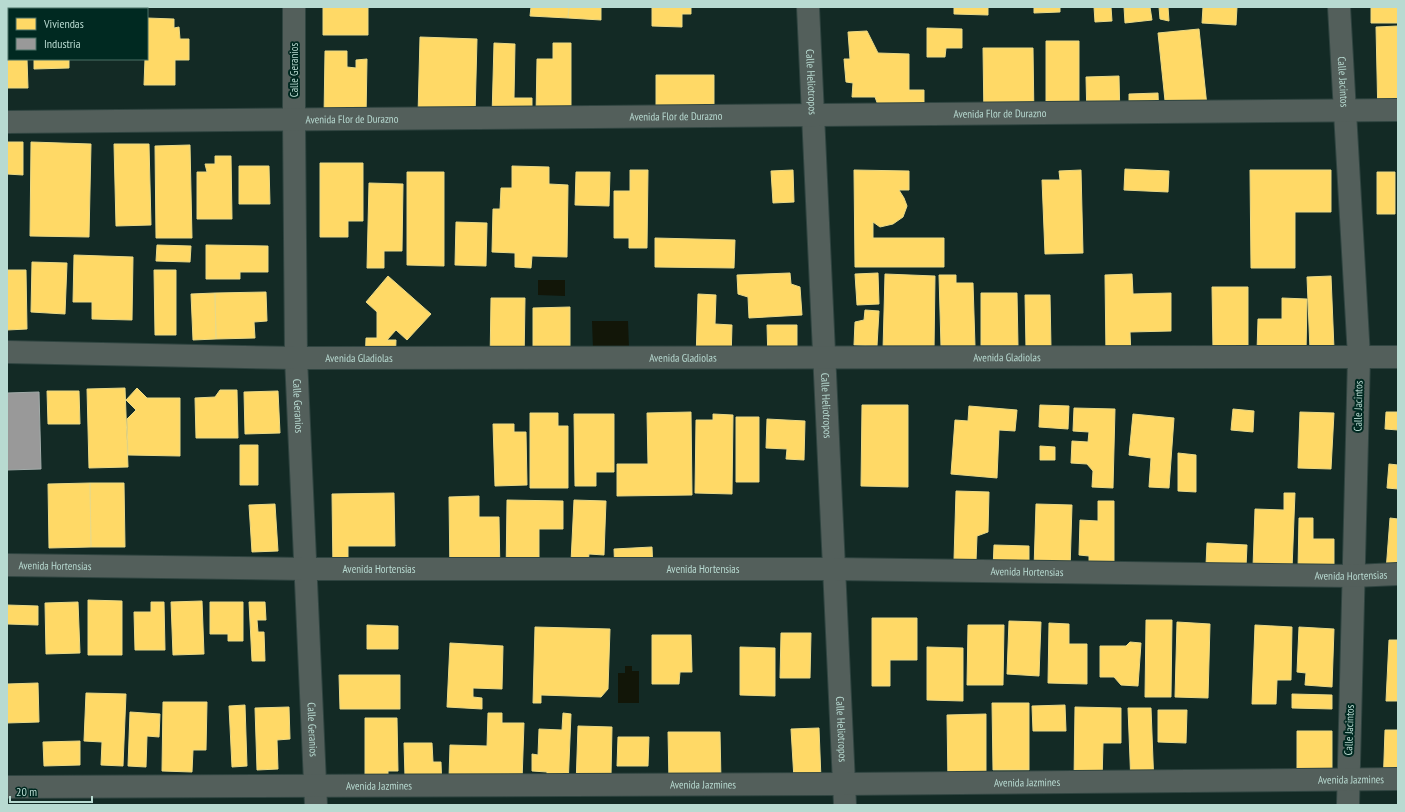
<svg xmlns="http://www.w3.org/2000/svg" width="1405" height="812" font-family="'PT Sans Narrow',sans-serif">
  <rect width="100%" height="100%" fill="#132a25"/>
  <path fill="#121608" d="M538,280h27v16l-27,-1z
    M592,321h36l1,27 -36,1z
    M625,666h7v5h7v32h-21v-30h7z"/>
  <path fill="#ffd966" stroke="#ead986" d="M32,7h14v2h-14z
    M114,7h26v2h-26z
    M323,7h45v28h-45z
    M531,7h38l-1,11 -38,-2z
    M569,7h32v13l-33,-2z
    M652,7h39v7h-9v13l-30,-1z
    M954,7h34v8l-34,-1z
    M1034,7h26v5l-26,1z
    M1094,7h17l1,14 -17,1z
    M1124,7h26l2,13 -27,3z
    M1159,7h9l1,14 -9,-2z
    M1203,7h34l-1,18 -34,-2z
    M1371,7h27v16h-27z
    M7,8h20l-18,1v50h18l1,29h-21z
    M147,18l27,1v9l5,-1 1,12h9v21h-14v25h-31l1,-26h2z
    M1398,26v93h-20l-2,-92z
    M927,28l35,1v19h-16l-1,9h-18z
    M1199,29l9,87 -41,4 -9,-87z
    M867,31l11,22 31,1v36h15v28l-45,-10 -4,-11h-23l1,-14 -7,-1 -2,-23h6l-2,-27z
    M420,37l57,2 -2,77 -57,-1z
    M1046,41h33v79h-33z
    M494,43l21,1 -1,54h18v21l-40,-2z
    M553,43h18v72h-35l1,-56h16z
    M983,48h50l1,71 -50,1z
    M325,51h22v16l9,1v-8l11,-1 -1,58h-42z
    M34,59h35v9l-35,1z
    M656,75h58v45h-58z
    M1119,76l1,43 -33,1 -1,-43z
    M1158,93l1,28 -30,1v-28z
    M7,142h16v33l-16,-1z
    M31,142l60,2 -2,93 -59,-1z
    M114,144h35l2,81 -35,1z
    M190,145l2,93h-36l-1,-92z
    M215,156h16l1,63h-35v-47h10l-2,-8h10z
    M320,163h43v58h-15v16h-28z
    M239,166h30l1,38h-31z
    M512,166l37,1v17l19,1 -1,72 -35,-1 -1,12 -16,-1v-14l-23,-1 1,-43h7l1,-21h11z
    M1125,169l44,2 -1,21 -44,-2z
    M630,170h18l-1,78h-18v-10h-15v-47h16z
    M793,170l1,32 -21,1 -2,-32z
    M854,170l55,1v19h-10l5,8 3,8 -4,11 -10,7 -13,3 -7,-5v16h71v29h-89z
    M1081,170l2,83 -38,1 -3,-74h18l-1,-9z
    M1250,170h81v42h-36v56h-44z
    M407,172h37v94l-37,-1z
    M576,172h34l-1,34 -34,-1z
    M1377,172h18v42h-18z
    M369,183l34,1 -1,67h-18v17h-17z
    M456,222l31,1 -1,43 -31,-1z
    M655,238l80,2 -1,28 -79,-1z
    M157,245l34,1 -1,16 -34,-1z
    M206,245l62,1v26h-28v7h-34z
    M74,255l59,2 -1,63 -40,-1v-17h-19z
    M32,262l35,1 -2,51 -34,-2z
    M7,270h19l1,59 -20,1z
    M154,270h22v65h-21z
    M790,273l1,11 9,3 2,28 -53,3 -1,-21 -10,-3 -1,-19z
    M878,273l1,31 -22,1 -2,-31z
    M885,274l50,2 -1,75 -51,-1z
    M1132,274l1,20 38,-1v38l-41,1 1,24h-25l-1,-81z
    M939,275h17v8h17l2,63 -34,1z
    M388,276l43,38 -24,26 -11,-10 -9,10h9l-1,27 -30,-1 1,-28h11v-26l-11,-10z
    M1331,276l3,73 -24,1 -3,-73z
    M1212,287h36v63h-35z
    M266,292l1,29 -13,1 1,16 -39,1 -1,-46z
    M215,293l1,46 -23,1 -2,-46z
    M981,293h36l1,53h-37z
    M698,294l18,1 -1,29 17,1 -1,35 -35,-1z
    M1025,295h25l1,53 -25,1z
    M491,298h34l-1,65h-34z
    M1282,298l25,1 -1,53 -49,-1 1,-32h24z
    M570,307v54l-37,1v-54z
    M865,310l14,1 -2,35 -23,-1 1,-23 9,-2z
    M767,325h30v36l-29,1z
    M125,388l3,79 -39,1 -2,-79z
    M137,388l10,10h33v58l-52,-1 -1,-36 9,-9 -10,-10z
    M220,390h17l1,48h-42l-1,-40 20,-1z
    M47,391h32l1,33h-32z
    M278,391l2,42 -35,1 -1,-42z
    M862,405h46v82l-47,-1z
    M1040,405l29,1 -1,23 -29,-2z
    M969,406l48,4 -2,21 -16,-1 -2,48 -46,-4 4,-54 13,1z
    M1074,408l41,1 -2,79 -21,-1 1,-16 -6,-7 -16,-1 1,-22 16,1 1,-10 -16,-1z
    M1233,409l21,2 -1,21 -22,-2z
    M691,412l1,83 -75,1v-32h31l-1,-51z
    M1300,412l34,1 -3,56 -33,-1z
    M1386,412h12v18l-13,-1z
    M530,413h28v13h10v62h-38z
    M574,414h40v58h-18v14h-21z
    M713,414l20,1 -1,79 -37,-1 1,-73h17z
    M1133,414l41,4 -5,70 -20,-1 2,-29 -22,-3z
    M736,417h23v65h-23z
    M767,419l38,2 -1,39 -18,-1 1,-10 -21,-1z
    M493,424h21v8h12l1,53 -32,1z
    M240,445h18v40h-18z
    M1040,446l15,1v13h-15z
    M1178,453l18,2v37l-18,-1z
    M1389,464l9,1v24l-11,-1z
    M90,483h34l1,64h-34z
    M90,483l1,64 -42,1 -1,-64z
    M956,491l33,1 -1,40 -11,4 -1,25 -22,-1z
    M394,493l1,53h-47v25h-15l-1,-77z
    M1284,493h11l-3,76 -39,-2 2,-58 29,1z
    M479,496v21h20l1,58h-50l-1,-78z
    M507,500l56,1v28h-24v49l-33,-1z
    M574,500l32,1 -2,54 -15,-1 -1,9 -17,-1z
    M1098,501h16v71h-25v-16l-10,-1 1,-35 18,1z
    M275,504l3,47 -26,1 -3,-47z
    M1036,504l36,1 -2,65 -36,-1z
    M1299,518h14v21h21v31l-36,-1z
    M1390,518l8,1v53l-12,-1z
    M1207,543l40,2 -1,22 -40,-2z
    M994,545l35,1v24l-36,-1z
    M652,547l1,25 -38,2 -1,-25z
    M88,600l34,1v54h-34z
    M202,601l2,53 -31,1 -2,-53z
    M78,602l2,51 -34,1 -1,-51z
    M151,602h13l1,48h-30l-1,-38h17z
    M210,602h33v39h-15v-7h-18z
    M249,602h16l1,18h-9l1,12h6l1,29h-13z
    M7,605l31,1v19l-31,-1z
    M872,618h45v42h-27v26h-18z
    M1146,620h26l-1,77h-26z
    M1009,621l32,1 -2,54 -32,-2z
    M1177,622l33,2 -2,74 -33,-1z
    M1049,623l20,1v20h18v40l-39,-1z
    M367,625l31,1v23h-31z
    M968,625h36l-1,60h-36z
    M1255,625l37,2 -1,53h-14l-1,24h-24z
    M535,627l75,2 -2,60 -7,8 -60,-2v8h-8z
    M1299,627l35,2 -2,58 -27,-2 1,-12 -9,-1z
    M781,633h30l-1,45h-30z
    M652,635h39l1,37h-12l-1,12h-27z
    M1389,640h9v61h-12z
    M1130,642l11,1 -3,43 -17,-1 -7,-8h-14v-31h26z
    M450,643l53,3 -1,43 -29,-1v9l9,1v11l-35,-2z
    M740,647l35,1v48l-35,-1z
    M927,647l36,1v53l-36,-1z
    M339,675h61v34h-60z
    M38,683l1,39 -32,1v-39z
    M86,693l40,1 -3,72 -22,-1 1,-23 -18,-1z
    M1292,694l40,1v14l-40,-1z
    M163,702h44l-1,48h-13l-1,22 -30,-1z
    M992,703h37v67h-36z
    M245,705l2,61 -15,1 -3,-61z
    M1065,705l1,26h-33l-1,-25z
    M289,707l1,32 -13,1 1,29 -21,1 -2,-62z
    M1075,707l46,1v35h-18l-1,39 -28,-1z
    M1128,708h23l3,78 -23,-1z
    M1158,710h29l-1,33 -28,-1z
    M130,712l30,2 -1,23 -12,-1 -1,31 -18,-1z
    M488,713h14v10h22l-2,58 -73,-3 1,-33 37,1z
    M563,713l8,1 -3,73 -21,-1v-14l-15,-1v-17l6,1 1,-26 23,1z
    M986,714v61l-38,8 -1,-68z
    M365,718h32l1,53h-10v16l-23,-1z
    M578,726l34,1 -1,49 -35,10z
    M819,728l2,51h-27l-3,-50z
    M1385,730h13v60l-15,-1z
    M1297,731h35v47l-35,-1z
    M668,732h52l1,49 -52,1z
    M618,737h31l-1,29h-31z
    M80,741v24l-36,1 -1,-24z
    M404,743h28l1,19h8l1,28 -37,-13z"/>
  <path fill="#999" stroke="#a2acaa" d="M39,392l2,77 -34,1v-77z"/>
  <g fill="none" stroke-linecap="round" stroke-linejoin="round">
    <g stroke="#2f4440" stroke-width="24">
      <g id="minor">
        <path id="s1" d="M294,7v113l2,238 20,447"/>
        <path id="s2" d="M808,7l37,798"/>
        <path id="s3" d="M1339,7l20,350 -11,448"/>
        <path id="s4" d="M7,122l1391,-12"/>
        <path id="s5" d="M7,352l289,6 1102,-1"/>
        <path id="s6" d="M7,565l297,4h530l519,7 45,-2"/>
        <path id="s7" d="M7,787l837,-3 554,-5"/>
      </g>
    </g>
    <use href="#minor" stroke="#535f5b" stroke-width="22"/>
  </g>
  <g text-anchor="middle" stroke-width="4" stroke-linejoin="round" paint-order="stroke">
    <g font-size="11" fill="#b8dad1" stroke="#002921">
      <text transform="translate(294 70) rotate(-90)" y="4">Calle Geranios</text>
      <text dy="4" stroke="none"><textPath href="#s2" startOffset="75">Calle Heliotropos</textPath></text>
      <text dy="4" stroke="none"><textPath href="#s3" startOffset="75">Calle Jacintos</textPath></text>
      <text dy="4" stroke="none"><textPath href="#s4" startOffset="993">Avenida Flor de Durazno</textPath></text>
      <text dy="4" stroke="none"><textPath href="#s4" startOffset="669">Avenida Flor de Durazno</textPath></text>
      <text dy="4" stroke="none"><textPath href="#s4" startOffset="345">Avenida Flor de Durazno</textPath></text>
      <text dy="4" stroke="none"><textPath href="#s5" startOffset="1000">Avenida Gladiolas</textPath></text>
      <text dy="4" stroke="none"><textPath href="#s5" startOffset="352">Avenida Gladiolas</textPath></text>
      <text dy="4" stroke="none"><textPath href="#s5" startOffset="676">Avenida Gladiolas</textPath></text>
      <text dy="4" stroke="none"><textPath href="#s1" startOffset="399">Calle Geranios</textPath></text>
      <text dy="4" stroke="none"><textPath href="#s2" startOffset="399">Calle Heliotropos</textPath></text>
      <text transform="translate(1358 406) rotate(-89)" y="4">Calle Jacintos</text>
      <text dy="4" stroke="none"><textPath href="#s6" startOffset="48">Avenida Hortensias</textPath></text>
      <text dy="4" stroke="none"><textPath href="#s6" startOffset="372">Avenida Hortensias</textPath></text>
      <text dy="4" stroke="none"><textPath href="#s6" startOffset="696">Avenida Hortensias</textPath></text>
      <text dy="4" stroke="none"><textPath href="#s6" startOffset="1020">Avenida Hortensias</textPath></text>
      <text dy="4" stroke="none"><textPath href="#s6" startOffset="1344">Avenida Hortensias</textPath></text>
      <text dy="4" stroke="none"><textPath href="#s1" startOffset="723">Calle Geranios</textPath></text>
      <text dy="4" stroke="none"><textPath href="#s2" startOffset="723">Calle Heliotropos</textPath></text>
      <text transform="translate(1349 730) rotate(-88)" y="4">Calle Jacintos</text>
      <text dy="4" stroke="none"><textPath href="#s7" startOffset="1344">Avenida Jazmines</textPath></text>
      <text dy="4" stroke="none"><textPath href="#s7" startOffset="1020">Avenida Jazmines</textPath></text>
      <text dy="4" stroke="none"><textPath href="#s7" startOffset="696">Avenida Jazmines</textPath></text>
      <text dy="4" stroke="none"><textPath href="#s7" startOffset="372">Avenida Jazmines</textPath></text>
    </g>
  </g>
  <rect width="1405" height="812" fill="none" stroke="#b8dad1" stroke-width="16"/>
  <rect x="8" y="8" width="140" height="52" fill="#002921" stroke="#4a7067"/>
  <rect x="16" y="18" width="20" height="12" fill="#ffd966" stroke="#4a7067"/>
  <text x="44" y="28" font-size="12" fill="#b8dad1">Viviendas</text>
  <rect x="16" y="38" width="20" height="12" fill="#999999" stroke="#4a7067"/>
  <text x="44" y="48" font-size="12" fill="#b8dad1">Industria</text>
  <path d="M10 796v6h82v-6" fill="none" stroke="#b8dad1" stroke-width="2"/>
  <text x="16" y="796" font-size="12" fill="#b8dad1" stroke="#002921" stroke-width="3" paint-order="stroke">20 m</text>
</svg>
